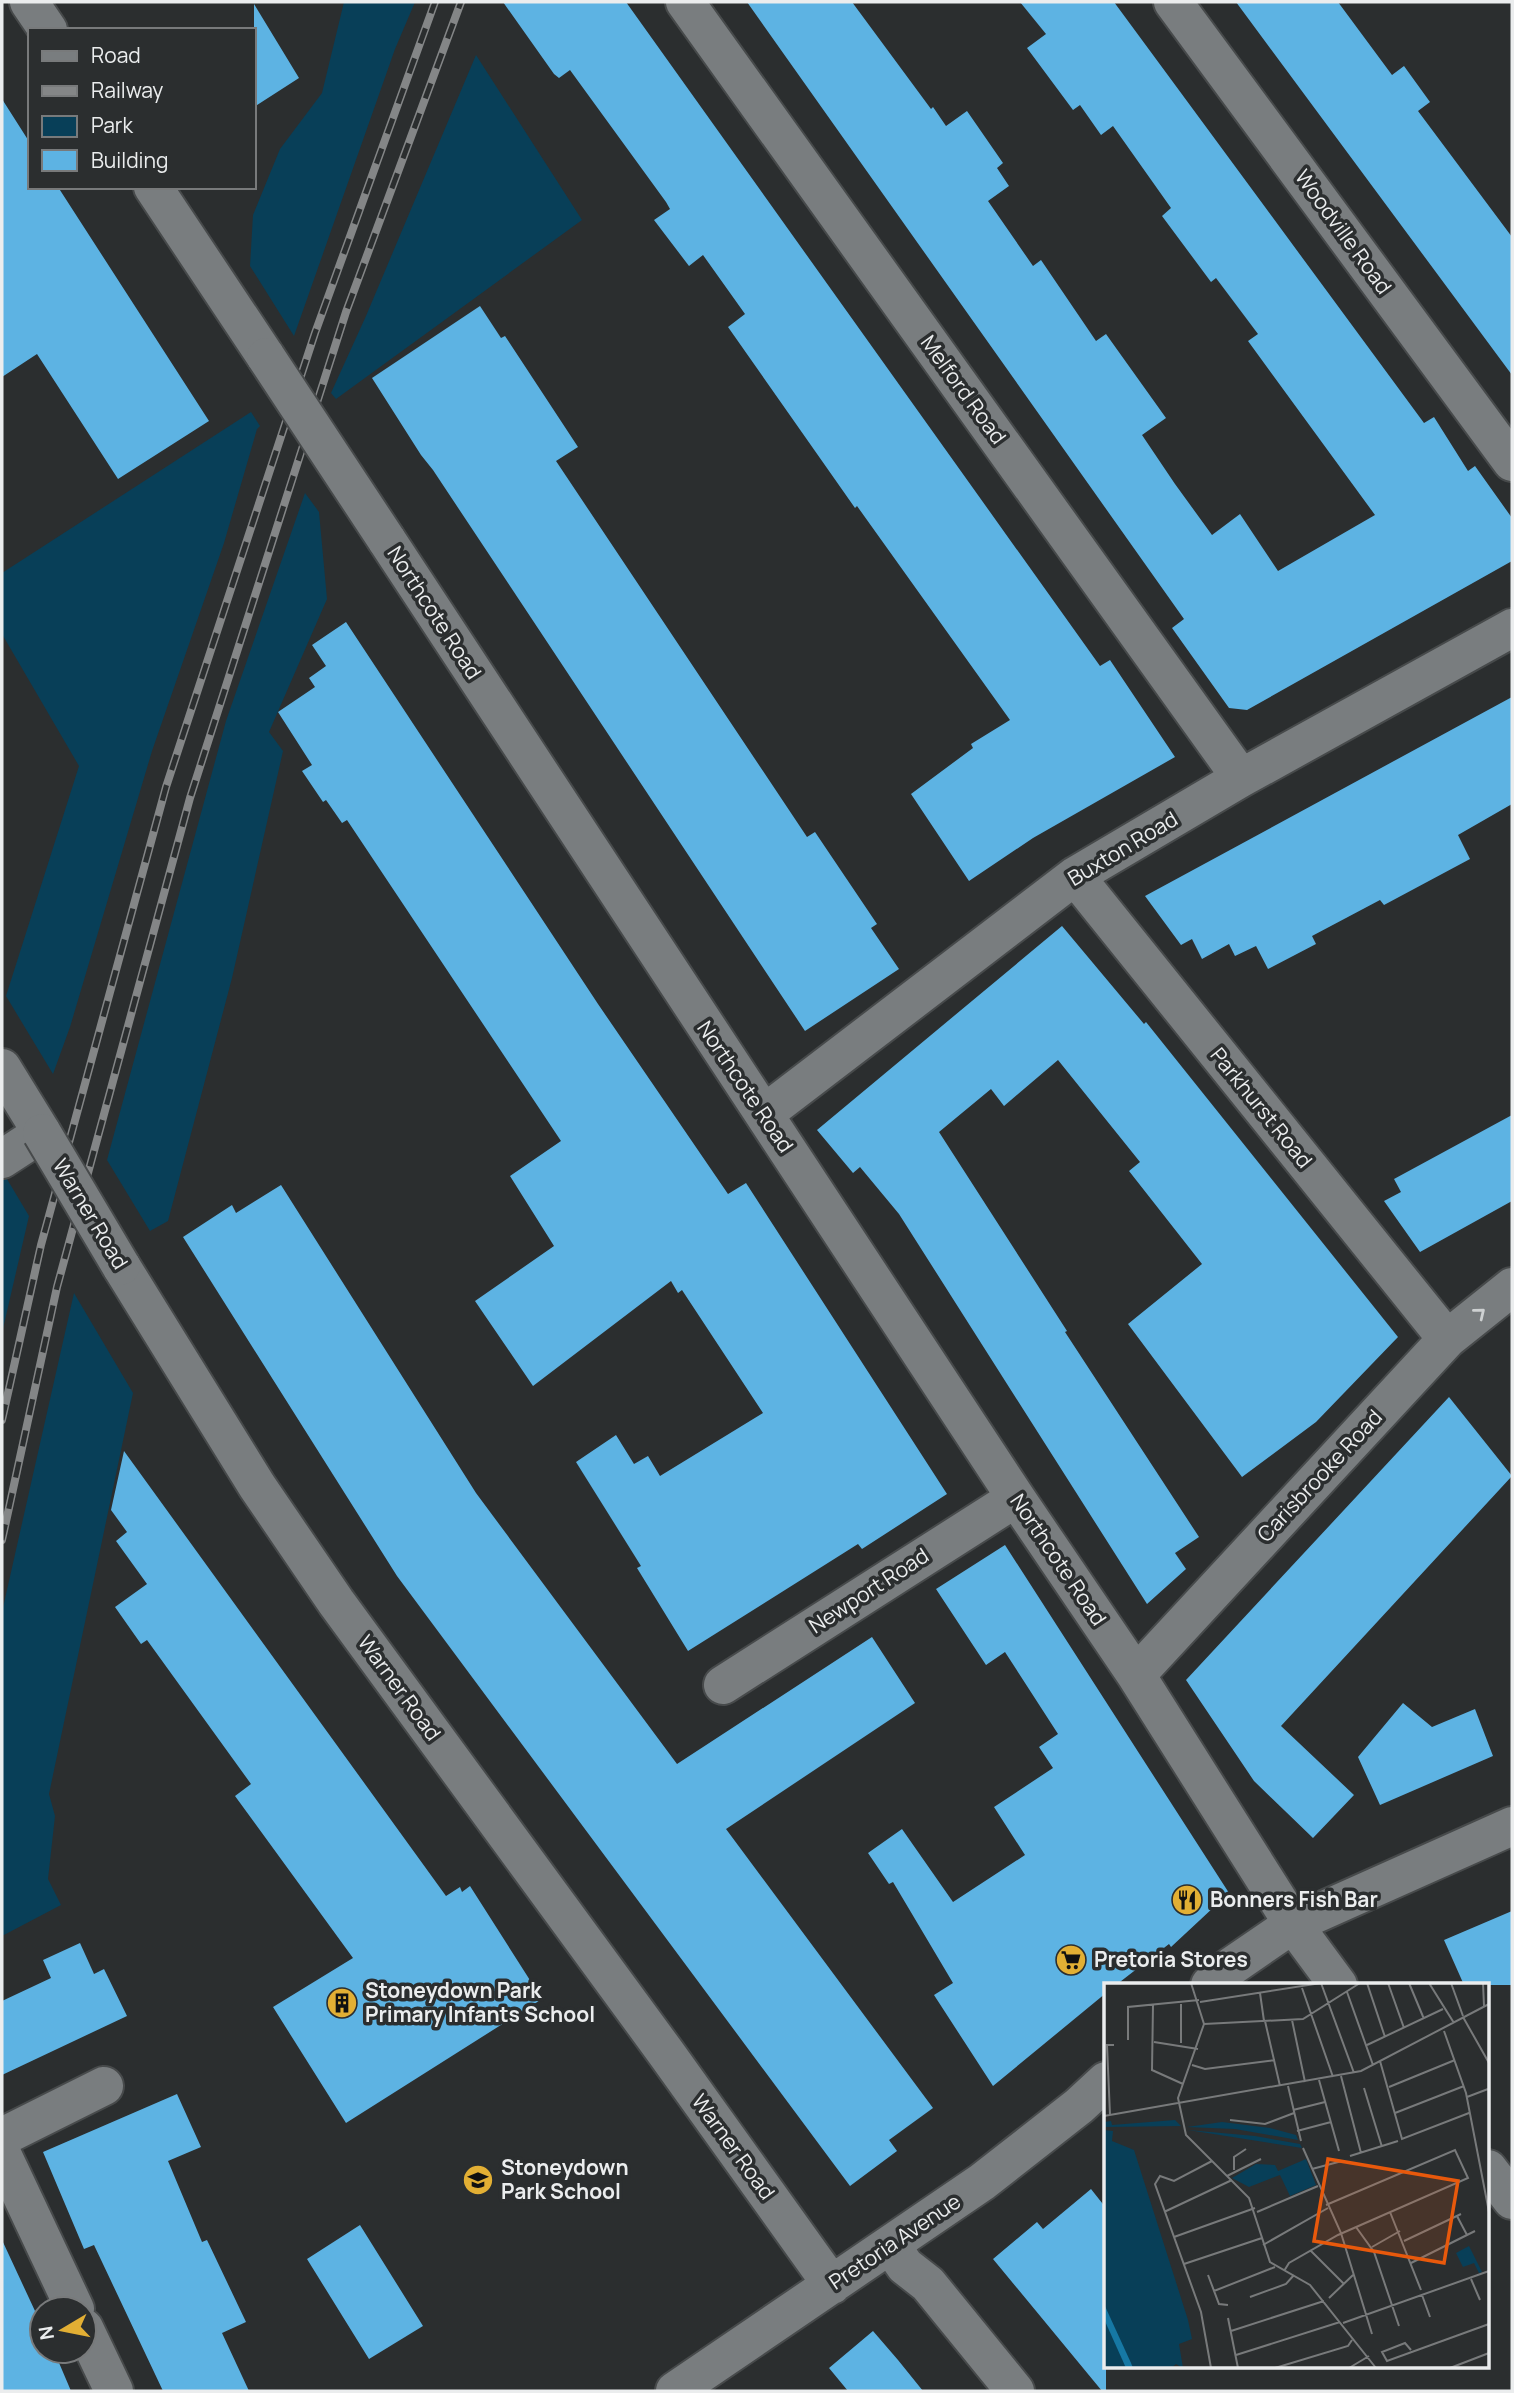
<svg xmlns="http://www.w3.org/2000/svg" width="1514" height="2393" font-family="Manrope,sans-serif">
  <rect width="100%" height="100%" fill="#2b2e2f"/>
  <path fill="#083f58" d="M344,2h71l-20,47 -101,287 -44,-70 3,-51 27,-66 42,-56z
    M476,55l106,165 -246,179 -5,-6 35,-77z
    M251,412l9,14 -3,3 -33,114 -72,208 -82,276 -17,47 -47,-78 73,-230 -77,-132v-61z
    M305,493l14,19 8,87 -58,133 14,19 -51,227 -64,243 -18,10 -43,-71 119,-439z
    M4,1174l25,42 -27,117v-158z
    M74,1293l59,100 -84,401 6,22 -7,63 13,26 -59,31v-324z"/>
  <path fill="#5db3e3" d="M503,2h123l474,664 10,-6 65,97 -142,81 -64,43 -58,-87 62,-46 -2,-4 39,-24 -153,-214 -2,2 -127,-181 17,-13 -42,-59 -14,11 -35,-46 16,-11 -4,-7 -96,-132 -11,8 -5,-4z
    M747,2h105l79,107 2,-2 13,19 21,-15 36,52 -6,5 12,18 -21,15 45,65 8,-6 55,81 10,-7 60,84 -24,17 33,49 37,51 28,-21 38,57 97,-56 -127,-174 10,-7 -42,-56 -5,4 -49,-66 9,-8 -58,-82 -12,9 -21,-30 -7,5 -46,-62 19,-14 -26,-32h94l310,421 10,-6 34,54 7,-5 37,52v43l-265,149 -18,-2 -57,-80 12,-9z
    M1236,2h102l54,73 12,-9 26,36 -12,9 94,126v138z
    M254,4l45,74 -45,29z
    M2,99l28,44v44h28l151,234 -91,58 -81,-125 -35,23z
    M480,306l21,32 4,-2 73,111 -22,14 251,376 8,-5 62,92 -6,4 28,41 -94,62 -372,-561 -12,-15 -49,-77z
    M346,622l252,382 130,190 18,-11 201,311 -85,55 -4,-5 -170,107 -51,-83 4,-2 -65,-104 40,-27 18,29 14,-8 12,20 103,-63 -81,-123 -4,3 -7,-12 -138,105 -58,-85 79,-55 -44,-70 51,-35 -214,-321 -5,3 -16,-23 -3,2 -21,-31 10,-6 -34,-53 37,-25 -6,-9 17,-12 -14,-21z
    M1512,697v107l-54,31 12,24 -86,46 -4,-5 -68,36 4,8 -48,25 -12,-23 -21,10 -6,-12 -27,15 -10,-20 -11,6 -36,-49z
    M1062,926l82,98 2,-2 252,315 -82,85 -74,55 -114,-153 74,-60 -73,-93 11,-9 -82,-102 -54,46 -13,-17 -52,43 128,199 -2,1 134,205 -24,16 11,16 -39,35 -248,-390 -39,-47 -7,6 -36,-43z
    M1512,1115v86l-92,51 -36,-51 17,-9 -7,-13z
    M281,1185l195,308 201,271 195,-127 43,66 -189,126 207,279 -44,32 8,11 -47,35 -453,-610 -214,-339 49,-32 4,8z
    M1449,1397l63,79 -231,250 73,69 -41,43 -59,-57 -68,-101z
    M124,1451l322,445 14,-9 2,5 8,-6 72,113 -196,124 -73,-116 80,-49 -118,-162 16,-12 -104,-144 -6,4 -26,-37 32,-23 -31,-43 11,-9 -16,-22z
    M1005,1545l224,348 -58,54 -2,-3 -53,41h-10v8l-113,93 -59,-91 19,-12 -60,-101 -4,2 -21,-31 34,-24 51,73 72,-47 -31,-48 59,-39 -14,-21 19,-13 -53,-82 -19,13 -50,-76z
    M1403,1703l29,24 43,-18 18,47 -113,49 -22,-48z
    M1512,1911v74h-48l-20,-45z
    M80,1943l14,31 10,-5 23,47 -125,59v-74l49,-23 -8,-18z
    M177,2094l24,53 -33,14 34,81 5,-2 39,82 -24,11 27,58h-86l-69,-146 -10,4 -41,-97z
    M1091,2189l15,19v183h-4l-109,-132 44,-37 6,7z
    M360,2225l63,101 -54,33 -62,-100z
    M2,2240l40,86v25h12l17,40h-69z
    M873,2331l25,29 25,31h-75l-19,-23z"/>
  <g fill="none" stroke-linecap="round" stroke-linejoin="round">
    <g stroke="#474a4b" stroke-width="42">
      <path id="street" d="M29,2l19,28
        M685,2l556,776
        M1173,2l339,460
        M153,187l113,170
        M386,539l630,959 120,177 157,249 45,61
        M1075,876l372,463
        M2,1068l40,65 -40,26
        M764,1114l311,-238 166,-98 271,-150
        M121,1266l136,220 79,116 330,451 166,232
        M1136,1675l311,-336 65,-52
        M723,1685l293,-187
        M1210,1985l19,-17 64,-44 219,-98
        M2,2137l102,-51
        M2,2154l73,155
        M1488,2169l24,31
        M891,2246l14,20 23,18 87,107
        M84,2328l30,63
        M675,2391l307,-209 97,-76 27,-25"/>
    </g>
    <use href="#street" stroke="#797d7f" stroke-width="38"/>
    <g stroke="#848687" stroke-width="8">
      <path id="rail" d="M2,1420l39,-175 125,-458 149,-454 120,-331
        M2,1540l55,-253 133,-489 156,-486 115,-310"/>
    </g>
    <use href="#rail" stroke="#2b2e2f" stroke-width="5" stroke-dasharray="16" stroke-linecap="butt"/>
    <g stroke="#474a4b" stroke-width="42" stroke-linecap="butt">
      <path id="street-bridge" d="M266,357l120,182
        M42,1133l79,133"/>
    </g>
    <use href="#street-bridge" stroke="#797d7f" stroke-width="38"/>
  </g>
  <defs><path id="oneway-chevron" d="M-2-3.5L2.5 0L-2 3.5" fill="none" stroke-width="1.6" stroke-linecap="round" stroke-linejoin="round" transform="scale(1.75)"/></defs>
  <use stroke="#ced1d2" href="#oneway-chevron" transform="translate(1480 1313) rotate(-39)"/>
  <defs>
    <g id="restaurant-disc" transform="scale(1.575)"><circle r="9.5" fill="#e2af34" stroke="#2b2e2f"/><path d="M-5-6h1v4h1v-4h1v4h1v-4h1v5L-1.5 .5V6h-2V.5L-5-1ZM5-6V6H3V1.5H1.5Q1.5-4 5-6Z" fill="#111"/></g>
    <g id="supermarket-disc" transform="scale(1.575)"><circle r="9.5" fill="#e2af34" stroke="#2b2e2f"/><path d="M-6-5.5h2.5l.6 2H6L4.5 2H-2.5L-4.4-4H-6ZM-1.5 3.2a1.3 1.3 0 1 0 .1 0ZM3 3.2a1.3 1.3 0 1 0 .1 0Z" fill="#111"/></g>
    <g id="building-disc" transform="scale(1.575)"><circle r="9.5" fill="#e2af34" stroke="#2b2e2f"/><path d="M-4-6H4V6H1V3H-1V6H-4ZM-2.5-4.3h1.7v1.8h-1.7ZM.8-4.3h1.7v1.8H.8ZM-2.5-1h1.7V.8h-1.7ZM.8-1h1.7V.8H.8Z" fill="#111"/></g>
    <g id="school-disc" transform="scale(1.575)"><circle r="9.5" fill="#e2af34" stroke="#2b2e2f"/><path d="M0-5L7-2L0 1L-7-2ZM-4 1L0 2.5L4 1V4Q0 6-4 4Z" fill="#111"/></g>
  </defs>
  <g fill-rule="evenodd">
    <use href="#restaurant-disc" x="1187" y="1900"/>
    <use href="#supermarket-disc" x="1071" y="1960"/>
    <use href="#building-disc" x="342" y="2003"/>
    <use href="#school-disc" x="478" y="2180"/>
  </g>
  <g text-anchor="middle" stroke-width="7" stroke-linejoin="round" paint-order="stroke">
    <g font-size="21" fill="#ebedee" stroke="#2b2e2f">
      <text transform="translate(1343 232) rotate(54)" y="7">Woodville Road</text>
      <text transform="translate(963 390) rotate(54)" y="7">Melford Road</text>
      <text transform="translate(434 613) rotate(57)" y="7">Northcote Road</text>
      <text transform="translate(1123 849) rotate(-31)" y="7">Buxton Road</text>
      <text transform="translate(745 1087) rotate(56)" y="7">Northcote Road</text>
      <text transform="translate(1261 1108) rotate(51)" y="7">Parkhurst Road</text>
      <text transform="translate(90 1214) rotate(59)" y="7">Warner Road</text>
      <text transform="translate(1320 1476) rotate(-47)" y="7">Carisbrooke Road</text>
      <text transform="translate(1058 1560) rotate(56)" y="7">Northcote Road</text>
      <text transform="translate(869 1591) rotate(-33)" y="7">Newport Road</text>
      <text transform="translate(399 1688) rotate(54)" y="7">Warner Road</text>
      <text transform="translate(733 2147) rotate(54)" y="7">Warner Road</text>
      <text transform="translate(895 2242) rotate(-34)" y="7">Pretoria Avenue</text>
    </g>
    <g font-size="21" font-weight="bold" fill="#ebedee" stroke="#2b2e2f" text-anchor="start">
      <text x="1210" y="1907">Bonners Fish Bar</text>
      <text x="1094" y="1967">Pretoria Stores</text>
      <text x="365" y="1998">Stoneydown Park<tspan x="365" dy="24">Primary Infants School</tspan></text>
      <text x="501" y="2175">Stoneydown<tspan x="501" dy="24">Park School</tspan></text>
    </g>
  </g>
  <g transform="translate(1104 1983)">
    <rect width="385" height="385" fill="#2b2e2f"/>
    <path d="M71,137l6,6 -77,1v-5l7,-1 1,4zM118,139l48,6 26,7 2,5 -63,-11 -48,-2zM0,147l9,1 -1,10 22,9 54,170 4,19 -13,5 4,24 -7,-4 -5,4h-67zM84,147l67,6 45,8 2,4zM202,176l10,26 -26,11 -10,-21 -31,12 -17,-9 24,-14 19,1 3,6zM365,263l13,26 -3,1 -5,-10 -11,4 -7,-14z" fill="#083f58"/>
    <path d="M0,321l27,59 2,5h-7l-22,-49z" fill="#1678a4"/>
    <path fill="none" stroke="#787a7b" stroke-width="2" d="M87,0l13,41 -26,74 8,37 63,63 21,64 40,23 66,83M263,0l18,54M284,0l16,45M305,0l15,36M325,0l25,40M347,0l12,33M379,0l1,23M198,5l31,89M243,9l26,73M156,10l4,28M96,19l121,-19 33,90M49,22l-1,65 31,14M359,34l26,46M188,37l13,62M161,38l15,65M100,41l99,-5 57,-36M340,48l22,62 23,119M24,57v-33l71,-7M50,59l44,7M77,60v-39M263,62l76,-36M276,78l22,78 67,-26M88,82l13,4 70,-9M237,93l20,77M215,97l20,71M184,103l13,55M285,104l66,-27M260,105l18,59M363,114l21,-8M189,127l32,-8M291,130l69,-27M6,132l-3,-70h7M0,133l257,-45 128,-67M126,137l35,4 29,-11M193,148l34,-9M199,165l38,85 31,101M246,173l48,-15M208,186l30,-8M130,187v-13l12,-8M123,193l34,-17M60,229l68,-32M153,229l61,-26M286,229l31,78M353,233l10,19M252,244l18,25 25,74M70,254l81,-29M300,258l57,-27M159,262l65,-37M268,264l28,-16M206,267l34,34M307,280l64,-32M80,281l78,-26M180,288l5,-8 49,-28 130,-57 -13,-28 -129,55M104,292l11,29 9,1M367,296l9,21M110,308l61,-24M318,312l8,22M146,314l36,-13 8,-9M225,315l24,-23M124,335l10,50M239,340l146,-52M127,348l93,-30M307,367l-6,-7 -23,9 5,9 102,-37M132,372l104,-33M107,385l-10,-56 -46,-128 5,-8 14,5 38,-20M171,385l73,-22 4,-6M245,385l20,-12M346,385l39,-15"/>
    <path fill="#e8590c" fill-opacity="0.15" stroke="#e8590c" stroke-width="3.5" d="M224,176l130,22 -14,82 -130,-22z"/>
    <rect width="385" height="385" fill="none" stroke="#ebedee" stroke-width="3.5"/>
  </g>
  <rect width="1514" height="2393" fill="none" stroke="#ebedee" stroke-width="7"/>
  <rect x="28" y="28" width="228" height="161" fill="#2b2e2f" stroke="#787a7b" stroke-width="2"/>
  <rect x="42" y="51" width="35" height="10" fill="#797d7f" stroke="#787a7b" stroke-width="2"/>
  <text x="91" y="63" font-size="21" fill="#ebedee">Road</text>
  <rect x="42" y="86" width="35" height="10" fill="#848687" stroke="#787a7b" stroke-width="2"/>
  <text x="91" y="98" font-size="21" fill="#ebedee">Railway</text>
  <rect x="42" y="116" width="35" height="21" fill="#083f58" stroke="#787a7b" stroke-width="2"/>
  <text x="91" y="133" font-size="21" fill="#ebedee">Park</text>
  <rect x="42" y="150" width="35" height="21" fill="#5db3e3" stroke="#787a7b" stroke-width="2"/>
  <text x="91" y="168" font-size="21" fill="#ebedee">Building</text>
  <g transform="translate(63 2330) rotate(260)"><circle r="33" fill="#2b2e2f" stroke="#787a7b" stroke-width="2"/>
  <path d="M0-5L12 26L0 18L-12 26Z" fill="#e2af34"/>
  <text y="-10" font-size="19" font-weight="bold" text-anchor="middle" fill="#ebedee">N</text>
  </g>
</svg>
